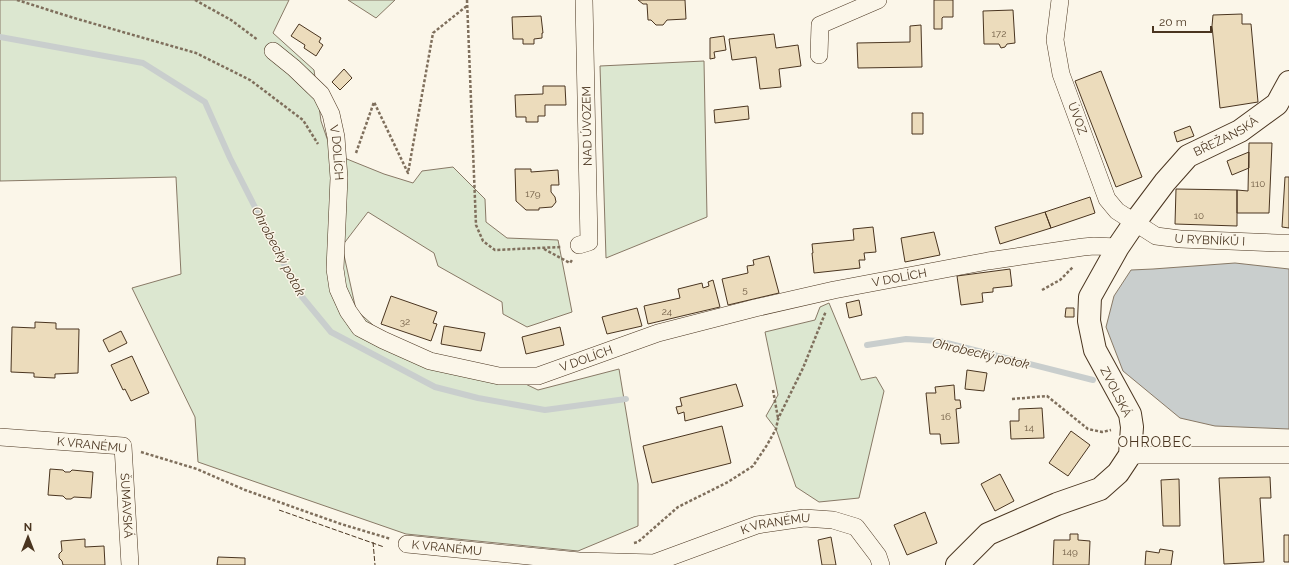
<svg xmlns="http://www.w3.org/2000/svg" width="1289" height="565" font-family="Raleway,sans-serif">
  <rect width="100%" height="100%" fill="#fbf6e9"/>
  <path fill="#dce7d0" stroke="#887966" d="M0,0h289l-16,33 41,37 7,51 11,32 52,21 29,9 9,-12 31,-4 32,32 1,23 21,16 51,2 14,72 -45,15 -24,-13 -1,-12 -64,-36 -4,-13 -66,-41 -26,34 14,64 26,23 41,18 69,17 46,22 81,-21 19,115v42l-60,25 -172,-17 -208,-72 -3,-45 -63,-129 49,-14 -5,-97 -176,4z
    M348,0h47l-19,18z
    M704,61l3,156 -101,41 -6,-192z
    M829,303l32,77 15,-3 8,14 -25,107 -40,4 -23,-15 -20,-58 -10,-13 12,-21 -13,-63 50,-12 5,-13z"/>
  <path fill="#c9cecd" stroke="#887966" d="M1235,263l54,6v160l-74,-3 -35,-8 -57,-47 -17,-44 8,-31 17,-26 22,-1z"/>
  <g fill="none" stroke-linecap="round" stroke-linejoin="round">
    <path stroke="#c9cecd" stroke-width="6" d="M0,37l143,26 62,39 25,56 68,134 33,40 104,55 43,11 67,12 81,-11
      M867,345l39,-6 33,2 154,39"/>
  </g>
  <path fill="#ecdcbc" stroke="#4a3520" d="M638,0h47l1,19 -19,1 -4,5h-7l-5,-5h-3l-1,-16h-4z
    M934,0h19v17h-10l-1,1v11h-8z
    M1013,10l2,33 -8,1 -2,3 -4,1 -2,-4h-15l-1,-33z
    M1242,14v10h9l7,78 -38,6 -8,-82 1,-11z
    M541,16l2,17h-1v5l-8,1v5h-11v-5h-10l-1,-22z
    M299,24l22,14 -2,4 4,3 -7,11 -12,-8 1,-3 -14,-9z
    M921,25l1,42 -64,1 -1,-25 53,-1v-16z
    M774,34l2,14 22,-3 3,21 -22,3 2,18 -21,2 -4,-32 -24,3 -3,-21z
    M724,36l2,14 -12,2 1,6 -5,1v-21z
    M344,69l8,9 -12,12 -8,-8z
    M1101,71l41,106 -26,10 -41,-106z
    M543,86h22l1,19h-21v11h-7v6h-12v-5h-10l-1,-22 28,-1z
    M748,106l1,13 -34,4 -1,-13z
    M912,113h11v21h-11z
    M1190,126l4,10 -17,6 -3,-10z
    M1249,143h23l-3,70h-32v-23l11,1z
    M1249,152v16l-17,7 -5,-14z
    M515,169h16v3l27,-2 1,15h-8v7l4,5 1,5 -4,5 -13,1v2h-13l-10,-9z
    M1285,177h4v51l-7,-1z
    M1176,189l61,1v36l-62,-2z
    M1090,197l5,16 -44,15 -6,-16z
    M1045,212l6,16 -51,16 -5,-17z
    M873,227l3,25 -12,1 1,7h-6l1,8 -46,5 -2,-20h1l-1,-9 42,-4 -1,-11z
    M934,232l6,23 -35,7 -4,-24z
    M769,256l10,37 -51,12 -6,-26 26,-6 -1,-7 7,-1 -1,-5z
    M1010,269l2,17 -19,2v4l-11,1 1,9 -22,3 -4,-29z
    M713,280l7,27 -72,17 -4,-18 36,-8 -2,-9 24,-6 1,5 6,-2 -1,-4z
    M391,296l46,16 -4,11 4,1 -6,17 -50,-17z
    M859,300l3,15 -13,3 -3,-15z
    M637,308l5,18 -35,8 -5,-17z
    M1066,308h8v9h-9z
    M35,322l21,1v6h23l-1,44 -23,1v4l-21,-1v-4l-23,-1 1,-45 23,1z
    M444,326l41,7 -4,18 -40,-7z
    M560,327l4,18 -38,9 -4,-17z
    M121,331l6,12 -18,9 -6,-12z
    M132,356l17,37 -18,8 -6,-12 -2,1 -12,-25z
    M967,370l20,3 -3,18 -19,-2z
    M736,384l7,22 -58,15 -1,-9 -6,2 -2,-7 6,-1 -2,-8z
    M954,385l1,15h5l1,8 -5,1 3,34 -18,1 -1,-10h-10l-4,-41h10l-1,-6z
    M1042,408l2,30 -33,1 -1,-18h9v-12z
    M722,426l9,37 -79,20 -9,-37z
    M1071,431l19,14 -22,31 -19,-13z
    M50,469l13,1 2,2h5l2,-2 21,2 -2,26 -17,-1 -3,2h-5l-3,-3 -15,-1z
    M1000,474l14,27 -19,10 -14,-27z
    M1270,477l1,21h-11l4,64 -40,2 -5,-86z
    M1179,479l1,47h-17l-2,-46z
    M925,512l12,31 -30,12 -13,-30z
    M1070,534h8v6l12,1 -1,24h-36l1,-25h16z
    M1284,535h5v27h-5z
    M831,537l5,28h-14l-4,-25z
    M85,539v8l19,-1 1,19h-42l-1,-4 -3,-3v-4l3,-3 -1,-10z
    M1160,549l13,2 -2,14h-26l1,-14 13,2z
    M218,557l27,1v7h-28z"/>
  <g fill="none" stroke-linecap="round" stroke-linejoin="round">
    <g stroke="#4a3520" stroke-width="18">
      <g id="minor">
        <path id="s1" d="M1060,0l-5,40 6,34 46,125 10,12 39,25 24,3 97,4h12"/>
        <path id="s2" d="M273,51l21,17 27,26 10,20 5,23 3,41 -4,91 3,20 10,22 12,17 23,12 47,21 69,15h39l120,-43 97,-25 79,-18 154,-29 95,-14 11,-1 24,1"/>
        <path d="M819,55l1,-30 58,-25"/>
        <path d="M579,245l10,-3 -5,-242"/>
        <path id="s3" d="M0,437l123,9 7,119"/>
        <path d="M1130,455h159"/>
        <path id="s4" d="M407,544l172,17 75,2 103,-38 47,-7 29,2 23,7 22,29 3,9"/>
      </g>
    </g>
    <g stroke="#4a3520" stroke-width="24">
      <g id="tertiary">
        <path id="s5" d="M957,565l31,-31 69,-30 43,-15 18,-16 12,-18 2,-28 -2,-13 -35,-64 -6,-29 1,-24 28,-50 17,-25 30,-40 23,-26 52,-25 37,-27 12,-22"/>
      </g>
    </g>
    <path stroke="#7f6f5c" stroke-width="2.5" stroke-dasharray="3 2" stroke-linecap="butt" d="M17,0l57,18 122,35 54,27 53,40 15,24
      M195,0l36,20 27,20
      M467,0l9,225 7,16 12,9 66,-3
      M356,153l18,-51 34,71 25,-140 35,-28
      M544,249l26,14 2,-3
      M1042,290l18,-10 13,-13
      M773,390l5,28
      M1012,399l35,-3 41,33 14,3 9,-2
      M141,452l56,17 48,21 96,34 50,15
      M634,543l4,-1 40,-35 50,-25 25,-16 14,-21 9,-16 2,-10 25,-51 23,-57"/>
    <use href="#minor" stroke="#fbf6e9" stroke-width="17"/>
    <use href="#tertiary" stroke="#fbf6e9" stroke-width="22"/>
    <path stroke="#4a3520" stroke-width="1" stroke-dasharray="5 2" stroke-linecap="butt" d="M279,510l105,37
      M373,542l2,23"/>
  </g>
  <g text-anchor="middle" stroke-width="3" stroke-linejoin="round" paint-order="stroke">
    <g font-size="10" fill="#725f47">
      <text x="999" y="37">172</text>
      <text x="1258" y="187">110</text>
      <text x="533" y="197">179</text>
      <text x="1199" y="219">10</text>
      <text x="745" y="293">5</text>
      <text x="667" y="315">24</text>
      <text x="405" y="325">32</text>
      <text x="946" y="420">16</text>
      <text x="1029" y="431">14</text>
      <text x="1070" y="555">149</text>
    </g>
    <g font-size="12" fill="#4a3520" stroke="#fbf6e9">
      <text dy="4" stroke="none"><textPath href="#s1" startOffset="122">ÚVOZ</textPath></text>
      <text transform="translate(587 126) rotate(-91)" y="4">NAD ÚVOZEM</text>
      <text dy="4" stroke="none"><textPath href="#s5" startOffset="593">BŘEŽANSKÁ</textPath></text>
      <text dy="4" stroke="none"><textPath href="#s2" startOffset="126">V DOLÍCH</textPath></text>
      <text dy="4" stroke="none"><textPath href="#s1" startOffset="324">U RYBNÍKŮ I</textPath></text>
      <text dy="4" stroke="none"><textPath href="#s2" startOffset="870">V DOLÍCH</textPath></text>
      <text dy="4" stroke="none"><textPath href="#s2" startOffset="546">V DOLÍCH</textPath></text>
      <text transform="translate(1116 392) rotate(63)" y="4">ZVOLSKÁ</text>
      <text transform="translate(92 445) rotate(6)" y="4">K VRANÉMU</text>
      <text dy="4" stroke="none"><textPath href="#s3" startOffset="183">ŠUMAVSKÁ</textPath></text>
      <text dy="4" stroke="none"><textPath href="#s4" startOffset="376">K VRANÉMU</textPath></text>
      <text dy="4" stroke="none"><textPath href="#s4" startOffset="40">K VRANÉMU</textPath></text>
    </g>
    <g font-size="13" font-style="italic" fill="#4a3520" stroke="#fbf6e9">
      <text transform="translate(279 251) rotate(62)" y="5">Ohrobecký potok</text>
      <text transform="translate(981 353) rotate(13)" y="5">Ohrobecký potok</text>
    </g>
    <g font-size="14" letter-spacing="1" fill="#4a3520" stroke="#fbf6e9">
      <text x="1155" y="447">OHROBEC</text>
    </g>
  </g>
  <g transform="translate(28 537)" stroke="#fbf6e9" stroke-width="3" paint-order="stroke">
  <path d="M0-3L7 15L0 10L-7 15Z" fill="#4a3520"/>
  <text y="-6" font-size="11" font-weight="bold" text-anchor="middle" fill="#4a3520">N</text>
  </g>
  <path d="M1153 26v6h58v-6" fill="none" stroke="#4a3520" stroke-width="2"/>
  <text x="1159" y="26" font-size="12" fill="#4a3520" stroke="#fbf6e9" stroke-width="3" paint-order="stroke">20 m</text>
</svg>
